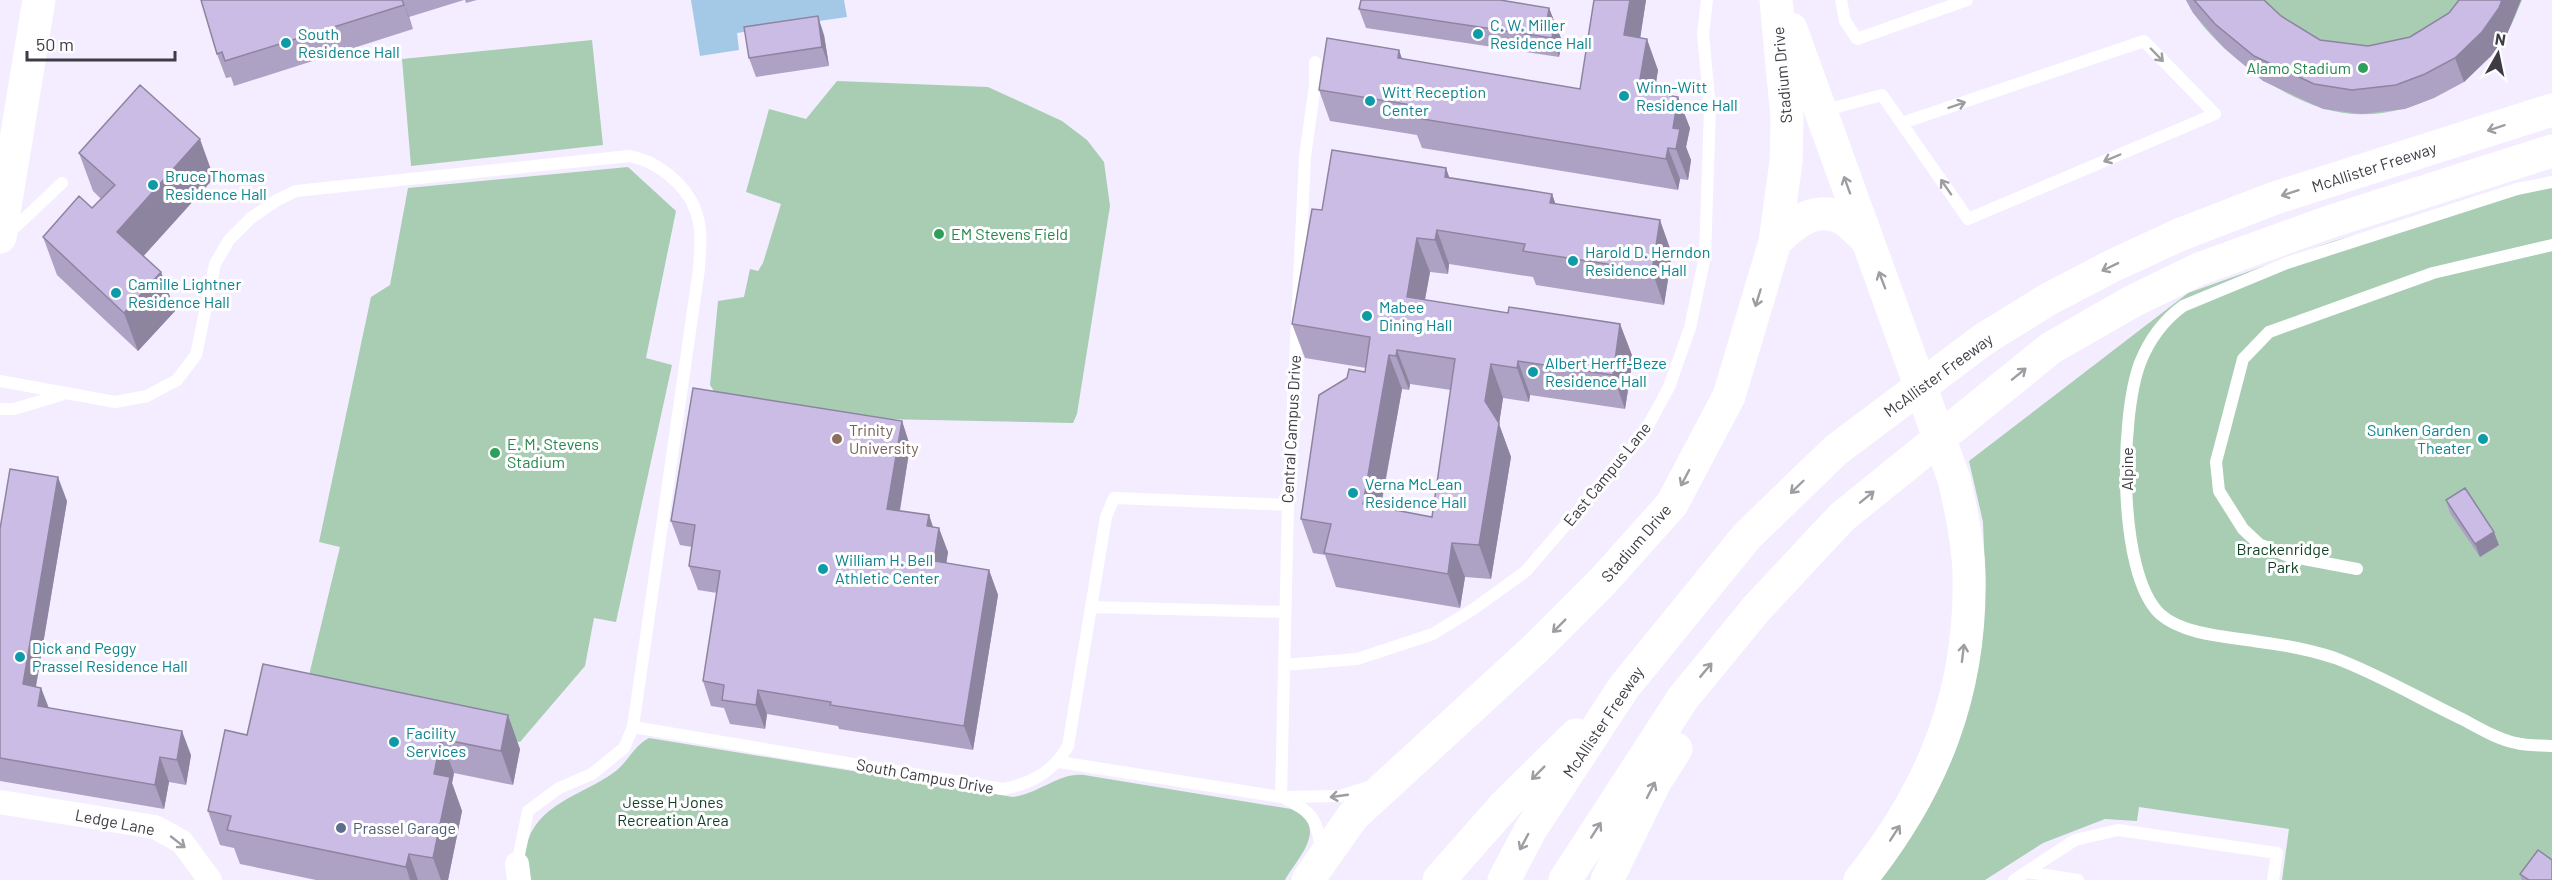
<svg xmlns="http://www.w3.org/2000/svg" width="2552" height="880" font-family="Barlow,sans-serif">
  <rect width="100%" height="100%" fill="#f3edff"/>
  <path fill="#a8cdb3" d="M2186,0h336c-5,11 -9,23 -15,33 -35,59 -118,97 -185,75 -28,-9 -56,-25 -79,-44 -22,-18 -44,-38 -57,-64z
    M592,40l11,105 -192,21 -9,-107z
    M837,81l151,6 74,34 25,19 17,22 6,44 -33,208 -4,9 -194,-4 -157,-16 -12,-18 8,-84 26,-4 6,-28 8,2 5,-8 18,-59 -35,-12 23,-83 37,10z
    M628,167l48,44 -30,147 26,7 -56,257 -22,-4 -9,48 -65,76 -217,-42 37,-153 -21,-5 52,-245 19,-12 18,-97z
    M2552,180v700h-270l7,-51 -150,-22 -2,14 -32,-2 -62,24 -58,37h-109l109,-309 -2,-49 -14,-61 219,-168 146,-52z
    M649,738l364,59c27,-4 47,-25 71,-22l207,34c39,18 8,47 -6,71h-762c-2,-11 0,-20 3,-32 9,-44 55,-52 87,-75 14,-9 21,-28 36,-35z"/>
  <path fill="#a4c9e6" d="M691,0h153l3,17 -110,16 2,17 -39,6z"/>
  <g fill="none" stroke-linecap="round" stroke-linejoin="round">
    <path stroke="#fff" stroke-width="12" d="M1841,0l4,21 12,18 110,-39
      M1822,111l60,-16 86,124 247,-105 -71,-73 -242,82
      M2552,182l-35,7 -230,74 -104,43c-19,14 -34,34 -43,57 -20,53 -23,210 20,251 23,21 70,23 100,28 24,3 51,8 75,16 43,16 85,41 127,61 17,9 35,20 54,24 11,3 24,2 36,3
      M7,235l55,-52
      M0,381l115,21 32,-6 30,-16 19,-25 19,-91 14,-24 22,-22 26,-18 19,-9 333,-35c26,4 56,27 66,53 8,19 5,41 4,60l-66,458 -9,21 -32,26 -33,14 -31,23 -11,53
      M0,409h14l47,-14
      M2357,569l-69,-13 -29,-12 -16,-15 -24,-38 -3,-29 27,-103 26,-27 164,-59 119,-28
      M1091,607l194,5
      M1284,665l73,-6 76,-25 42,-26 51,-37 117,-136 26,-48 21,-59 15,-72 5,-147 -7,-75 4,-34
      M633,727l370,62c28,-5 51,-18 65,-43l38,-229 8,-19 174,7
      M1059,762l222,35 59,-1 28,-9
      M1281,797l7,-292 17,-348 10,-72v-23
      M1282,797c31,14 35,22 39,54
      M2027,872l51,8
      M2014,880l61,-40 43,-10 159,23 -4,27"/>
    <path stroke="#fff" stroke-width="24" d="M0,802l155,25 27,15 28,38
      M517,864l2,16"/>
    <path stroke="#fff" stroke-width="33" d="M1791,29l163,450c7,31 14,63 15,94 3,119 -36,216 -109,307
      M0,237l39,-237
      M1775,242c18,-18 39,-37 67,-24 9,5 18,15 25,22
      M1308,880l45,-64 182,-167 69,-69 68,-76 57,-108 46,-154 11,-80 1,-44 -11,-118"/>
    <path stroke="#fff" stroke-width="33" d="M1439,880l66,-75 71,-70
      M1504,880l27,-51 93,-142 123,-151 89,-86 148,-111 63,-39 65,-34 67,-31 96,-37 277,-88
      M1565,880l118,-182 74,-90 85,-91 209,-169 82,-47 66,-32 130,-47 223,-71
      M1607,880l48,-98 21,-33"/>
  </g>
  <path fill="#aea2c4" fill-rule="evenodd" d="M201,0h263l-55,17 4,12 -179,57 -3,-9 -5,1 -9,-24z
    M465,0h12l-11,3z
    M1594,0h52l-6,37 18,33 -4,23 36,35 -4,19 5,13 -3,20 -8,-1 -2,11 -256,-42 -5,-13 -87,-14 -11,-31 83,-31 178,30z
    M2186,0h78l17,16 39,24 48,6 42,-9 39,-24 59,19 -17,24 -27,26 -30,16 -29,11 -44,5 -38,-5 -60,-28 -39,-33 -31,-35z
    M1549,8l13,33 -3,16 -193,-29 -7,-19z
    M824,35l5,31 -73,11 -7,-19z
    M79,153l135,25 -71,78 18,16 14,39 -37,40 -81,-76 -14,-38 49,-29 9,-9 -8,-8z
    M1446,168l3,10 103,16 3,9 117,51 -8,51 -128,-20 -3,-8 -84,-13 -1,10 -18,-2 -5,28 83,13 112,11 13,34 -8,51 -95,-14 -1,7 -26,-4 -4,26 12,33 -20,122 -26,-2 -5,31 -124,-21 -11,-32 -12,-2 -12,-34 64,-147 1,-4 -61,-10 -13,-34 30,-114zM1410,384l41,6 -19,127 -51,-10 21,-118 7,1z
    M902,421l8,25 -10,65 29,4 4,12 15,25 -2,11 43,7 9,25 -25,155 -134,-21 -1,-3 -71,-12 -2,15 -35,-5 -6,-16 -13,-2 -8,-25 14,-88 -19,-3 -9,-24 3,-19 -12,-2 -9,-24z
    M2446,500l53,45 -19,12 -30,-44z
    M67,501l-31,186 5,1 8,20 142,47 -5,30 -17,-3 -5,27 -164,-28v-252z
    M263,664l257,85 -7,36 -59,-12 -2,10 10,28 -14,69h-132l-76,-16 -6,-16 -14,-3 -12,-34 39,-76z
    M2520,874l32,6h-30z"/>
  <path fill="#8d84a0" d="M402,0l7,17 4,12z
    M1630,0h16l-10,66 -12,-31z
    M2502,0h19l-13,32 -17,24 -27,26 -9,-24z
    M1549,8l13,33 -3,16 -12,-36z
    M818,16l6,19 5,31 -7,-19z
    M1647,39l11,31 -4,26 -15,-11z
    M1399,50l11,31 -12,-23z
    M1678,97l12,31 -4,19 5,13 -3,20 -12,-31 -3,-21z
    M200,139l14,39 -83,92 -14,-38z
    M1668,148l12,31 -2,11 -12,-31z
    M1446,168l12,34 -13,-25z
    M1552,194l12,34 -14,-25z
    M1660,220l12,34 -8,51 -12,-34z
    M1437,230l12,34 -1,10 -13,-34z
    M1417,238l13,34 -11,59 -12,-34z
    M161,272l14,39 -37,40 -14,-38z
    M1620,324l13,34 -8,51 -12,-34z
    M1397,350l13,34 -1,6 -13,-34z
    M1389,355l13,34 -27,148 -12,-33z
    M1518,361l12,34 -1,7 -12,-34z
    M1491,364l12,34 -4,26 12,33 -20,122 -12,-34 6,-144z
    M902,421l8,25 -14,87 -9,-24z
    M58,477l9,24 -35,208 -9,-25z
    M929,515l8,24 2,-11 9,24 -5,34 -9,-25 -7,-35z
    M2494,532l5,13 -19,12 -5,-13z
    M1452,543l13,34 -5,31 -12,-34z
    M989,570l9,25 -25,155 -9,-24z
    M41,688l9,24 -12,-6z
    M758,690l9,24 -2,15 -9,-24z
    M508,715l12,34 -7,36 -12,-34z
    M182,731l9,24 -5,30 -9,-25z
    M441,739l13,34 -2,10 10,28 -14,69h-7l-8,-22 1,-84z
    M160,757l9,25 -5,27 -9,-24z
    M409,854l9,26h-8l-4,-13z"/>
  <path fill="#cabce4" stroke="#8d84a0" stroke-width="1.5" fill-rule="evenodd" d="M201,0h201l2,5 -179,56 -3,-9 -5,2z
    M1361,0h139l49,8 -2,13 8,1 -3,16 -193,-29z
    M1594,0h36l-6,35 23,4 -8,46 12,1 -1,6 28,5 -5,31 7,1 -4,20 -8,-1 -2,11 -256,-42 2,-12 -93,-15 8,-52 72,12 -1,8 182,31z
    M2194,0h70l17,16 39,24 48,6 42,-9 39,-24 10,-13h43l-3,8 -17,24 -27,26 -30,16 -29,11 -44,5 -38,-6 -60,-28 -39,-32z
    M818,16l4,31 -73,11 -5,-31z
    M140,85l60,54 -83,93 44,40 -37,41 -81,-76 36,-41 13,12 23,-23 -36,-32z
    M1332,150l114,18 -1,9 107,17 -2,9 110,17 -8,51 -129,-20 2,-7 -88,-14 -2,10 -18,-2 -10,59 101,16 1,-6 111,17 -7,51 -95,-14 -1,7 -26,-4 -6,37 14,22 -20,122 -27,-2 -4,31 -124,-21 7,-29 -30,-5 18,-124 28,-17 2,-9 16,3 5,-35 -78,-13 20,-115 10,1zM1397,350l58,9 -23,158 -69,-13 26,-149 7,1z
    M693,388l209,33 -15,88 42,6 -2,11 12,2 -5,33 55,9 -25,156 -134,-21 1,-3 -73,-12 -2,15 -34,-5 2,-15 -21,-4 17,-110 -31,-5 6,-41 -24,-4z
    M10,469l48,8 -35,207 18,4 -3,18 144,25 -5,29 -17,-3 -5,28 -155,-27v-229z
    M2465,488l29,44 -19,12 -29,-44z
    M263,664l245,51 -7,36 -60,-12 -7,35 16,3 -17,81 -24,-4 -3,13 -179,-37 4,-14 -23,-5 17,-81 22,5z
    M2538,850l14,10v20h-23l-9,-6z"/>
  <defs><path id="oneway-shaft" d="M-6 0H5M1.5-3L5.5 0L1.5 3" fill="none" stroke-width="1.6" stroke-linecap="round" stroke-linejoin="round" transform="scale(1.5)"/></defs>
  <g stroke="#9e9da2">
    <use href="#oneway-shaft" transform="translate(2157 55) rotate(46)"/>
    <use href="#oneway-shaft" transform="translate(1957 105) rotate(-19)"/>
    <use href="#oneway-shaft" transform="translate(2496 128) rotate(162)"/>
    <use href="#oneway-shaft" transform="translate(2112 158) rotate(157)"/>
    <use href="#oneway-shaft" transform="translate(1847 185) rotate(-110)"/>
    <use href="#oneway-shaft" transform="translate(1946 187) rotate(-125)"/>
    <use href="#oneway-shaft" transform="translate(2290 193) rotate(162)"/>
    <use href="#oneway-shaft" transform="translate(2110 267) rotate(154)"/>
    <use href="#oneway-shaft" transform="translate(1882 280) rotate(-111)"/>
    <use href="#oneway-shaft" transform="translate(1758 298) rotate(107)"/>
    <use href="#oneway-shaft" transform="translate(2019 374) rotate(-39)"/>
    <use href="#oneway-shaft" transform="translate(1685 478) rotate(118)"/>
    <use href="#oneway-shaft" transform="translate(1797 487) rotate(136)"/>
    <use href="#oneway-shaft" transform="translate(1867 497) rotate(-39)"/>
    <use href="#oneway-shaft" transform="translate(1559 626) rotate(135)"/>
    <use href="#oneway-shaft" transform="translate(1963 653) rotate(-83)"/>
    <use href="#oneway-shaft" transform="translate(1706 670) rotate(-50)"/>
    <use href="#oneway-shaft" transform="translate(1538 773) rotate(135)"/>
    <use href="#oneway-shaft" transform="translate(1651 790) rotate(-63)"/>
    <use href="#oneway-shaft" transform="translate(1339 796) rotate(172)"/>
    <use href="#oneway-shaft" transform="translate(1596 830) rotate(-57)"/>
    <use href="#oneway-shaft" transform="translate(1895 833) rotate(-57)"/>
    <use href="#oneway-shaft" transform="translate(178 842) rotate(38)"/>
    <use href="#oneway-shaft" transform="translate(1524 842) rotate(118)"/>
  </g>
  <g fill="#0f9aa8" stroke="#fefefe" stroke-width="2">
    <circle cx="1478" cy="34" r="6"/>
    <circle cx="286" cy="43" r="6"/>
    <circle cx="1624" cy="96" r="6"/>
    <circle cx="1370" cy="101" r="6"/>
    <circle cx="153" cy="185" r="6"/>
    <circle cx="1573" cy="261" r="6"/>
    <circle cx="116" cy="293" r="6"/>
    <circle cx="1367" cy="316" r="6"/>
    <circle cx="1533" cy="372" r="6"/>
    <circle cx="2483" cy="439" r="6"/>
    <circle cx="1353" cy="493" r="6"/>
    <circle cx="823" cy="569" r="6"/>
    <circle cx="20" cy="657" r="6"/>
    <circle cx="394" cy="742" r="6"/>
  </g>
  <g fill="#2e9e5b" stroke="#fefefe" stroke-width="2">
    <circle cx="2363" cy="68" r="6"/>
    <circle cx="939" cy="234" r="6"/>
    <circle cx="495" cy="453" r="6"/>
  </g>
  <circle fill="#8d6e63" stroke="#fefefe" stroke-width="2" cx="837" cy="439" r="6"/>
  <circle fill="#5c6f8a" stroke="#fefefe" stroke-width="2" cx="341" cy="828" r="6"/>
  <g text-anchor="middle" stroke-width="6" stroke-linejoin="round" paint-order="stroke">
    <g font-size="16" fill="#0d838f" stroke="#fefefe" text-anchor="start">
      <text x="1490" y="31">C. W. Miller<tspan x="1490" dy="18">Residence Hall</tspan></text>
      <text x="298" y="40">South<tspan x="298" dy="18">Residence Hall</tspan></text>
      <text x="1636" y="93">Winn-Witt<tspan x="1636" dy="18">Residence Hall</tspan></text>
      <text x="1382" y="98">Witt Reception<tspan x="1382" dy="18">Center</tspan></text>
      <text x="165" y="182">Bruce Thomas<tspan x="165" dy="18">Residence Hall</tspan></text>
      <text x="1585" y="258">Harold D. Herndon<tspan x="1585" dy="18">Residence Hall</tspan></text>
      <text x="128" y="290">Camille Lightner<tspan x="128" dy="18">Residence Hall</tspan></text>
      <text x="1379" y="313">Mabee<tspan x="1379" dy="18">Dining Hall</tspan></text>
      <text x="1545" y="369">Albert Herff-Beze<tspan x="1545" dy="18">Residence Hall</tspan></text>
      <text x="2471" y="436" text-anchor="end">Sunken Garden<tspan x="2471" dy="18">Theater</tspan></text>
      <text x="1365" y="490">Verna McLean<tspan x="1365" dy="18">Residence Hall</tspan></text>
      <text x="835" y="566">William H. Bell<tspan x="835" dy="18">Athletic Center</tspan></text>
      <text x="32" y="654">Dick and Peggy<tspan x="32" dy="18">Prassel Residence Hall</tspan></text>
      <text x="406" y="739">Facility<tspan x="406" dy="18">Services</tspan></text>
    </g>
    <g font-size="16" fill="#27864d" stroke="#fefefe" text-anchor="start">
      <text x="2351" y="74" text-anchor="end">Alamo Stadium</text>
      <text x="951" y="240">EM Stevens Field</text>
      <text x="507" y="450">E. M. Stevens<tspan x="507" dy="18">Stadium</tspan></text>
    </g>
    <g font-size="16" fill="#3e3b44" stroke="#fefefe">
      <text transform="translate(1782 75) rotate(-95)" y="6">Stadium Drive</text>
      <text transform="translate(2374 167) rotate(-18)" y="6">McAllister Freeway</text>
      <text transform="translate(1938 375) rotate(-36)" y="6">McAllister Freeway</text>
      <text transform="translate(1291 429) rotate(-87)" y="6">Central Campus Drive</text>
      <text transform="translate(2127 469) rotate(-90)" y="6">Alpine</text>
      <text transform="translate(1607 474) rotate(-51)" y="6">East Campus Lane</text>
      <text transform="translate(1636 543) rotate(-49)" y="6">Stadium Drive</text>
      <text transform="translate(1603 722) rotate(-56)" y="6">McAllister Freeway</text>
      <text transform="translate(925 776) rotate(10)" y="6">South Campus Drive</text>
      <text transform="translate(115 822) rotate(11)" y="6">Ledge Lane</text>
    </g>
    <g font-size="16" fill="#785e54" stroke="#fefefe" text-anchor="start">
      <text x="849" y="436">Trinity<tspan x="849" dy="18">University</tspan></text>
    </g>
    <g font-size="16" fill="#0f3f24" stroke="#fefefe">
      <text x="2283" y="555">Brackenridge<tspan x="2283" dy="18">Park</tspan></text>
      <text x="673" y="808">Jesse H Jones<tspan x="673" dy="18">Recreation Area</tspan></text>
    </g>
    <g font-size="16" fill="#4e5e75" stroke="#fefefe" text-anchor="start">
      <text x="353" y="834">Prassel Garage</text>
    </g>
  </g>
  <g transform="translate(2498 54) rotate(9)" stroke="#fefefe" stroke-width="4.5" paint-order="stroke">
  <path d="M0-4.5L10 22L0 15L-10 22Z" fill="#3e3b44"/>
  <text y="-9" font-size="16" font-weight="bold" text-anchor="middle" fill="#3e3b44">N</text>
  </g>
  <path d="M27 51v9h148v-9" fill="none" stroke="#3e3b44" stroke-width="3"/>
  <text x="36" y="51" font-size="18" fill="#3e3b44" stroke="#fefefe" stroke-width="4.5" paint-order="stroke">50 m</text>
</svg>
